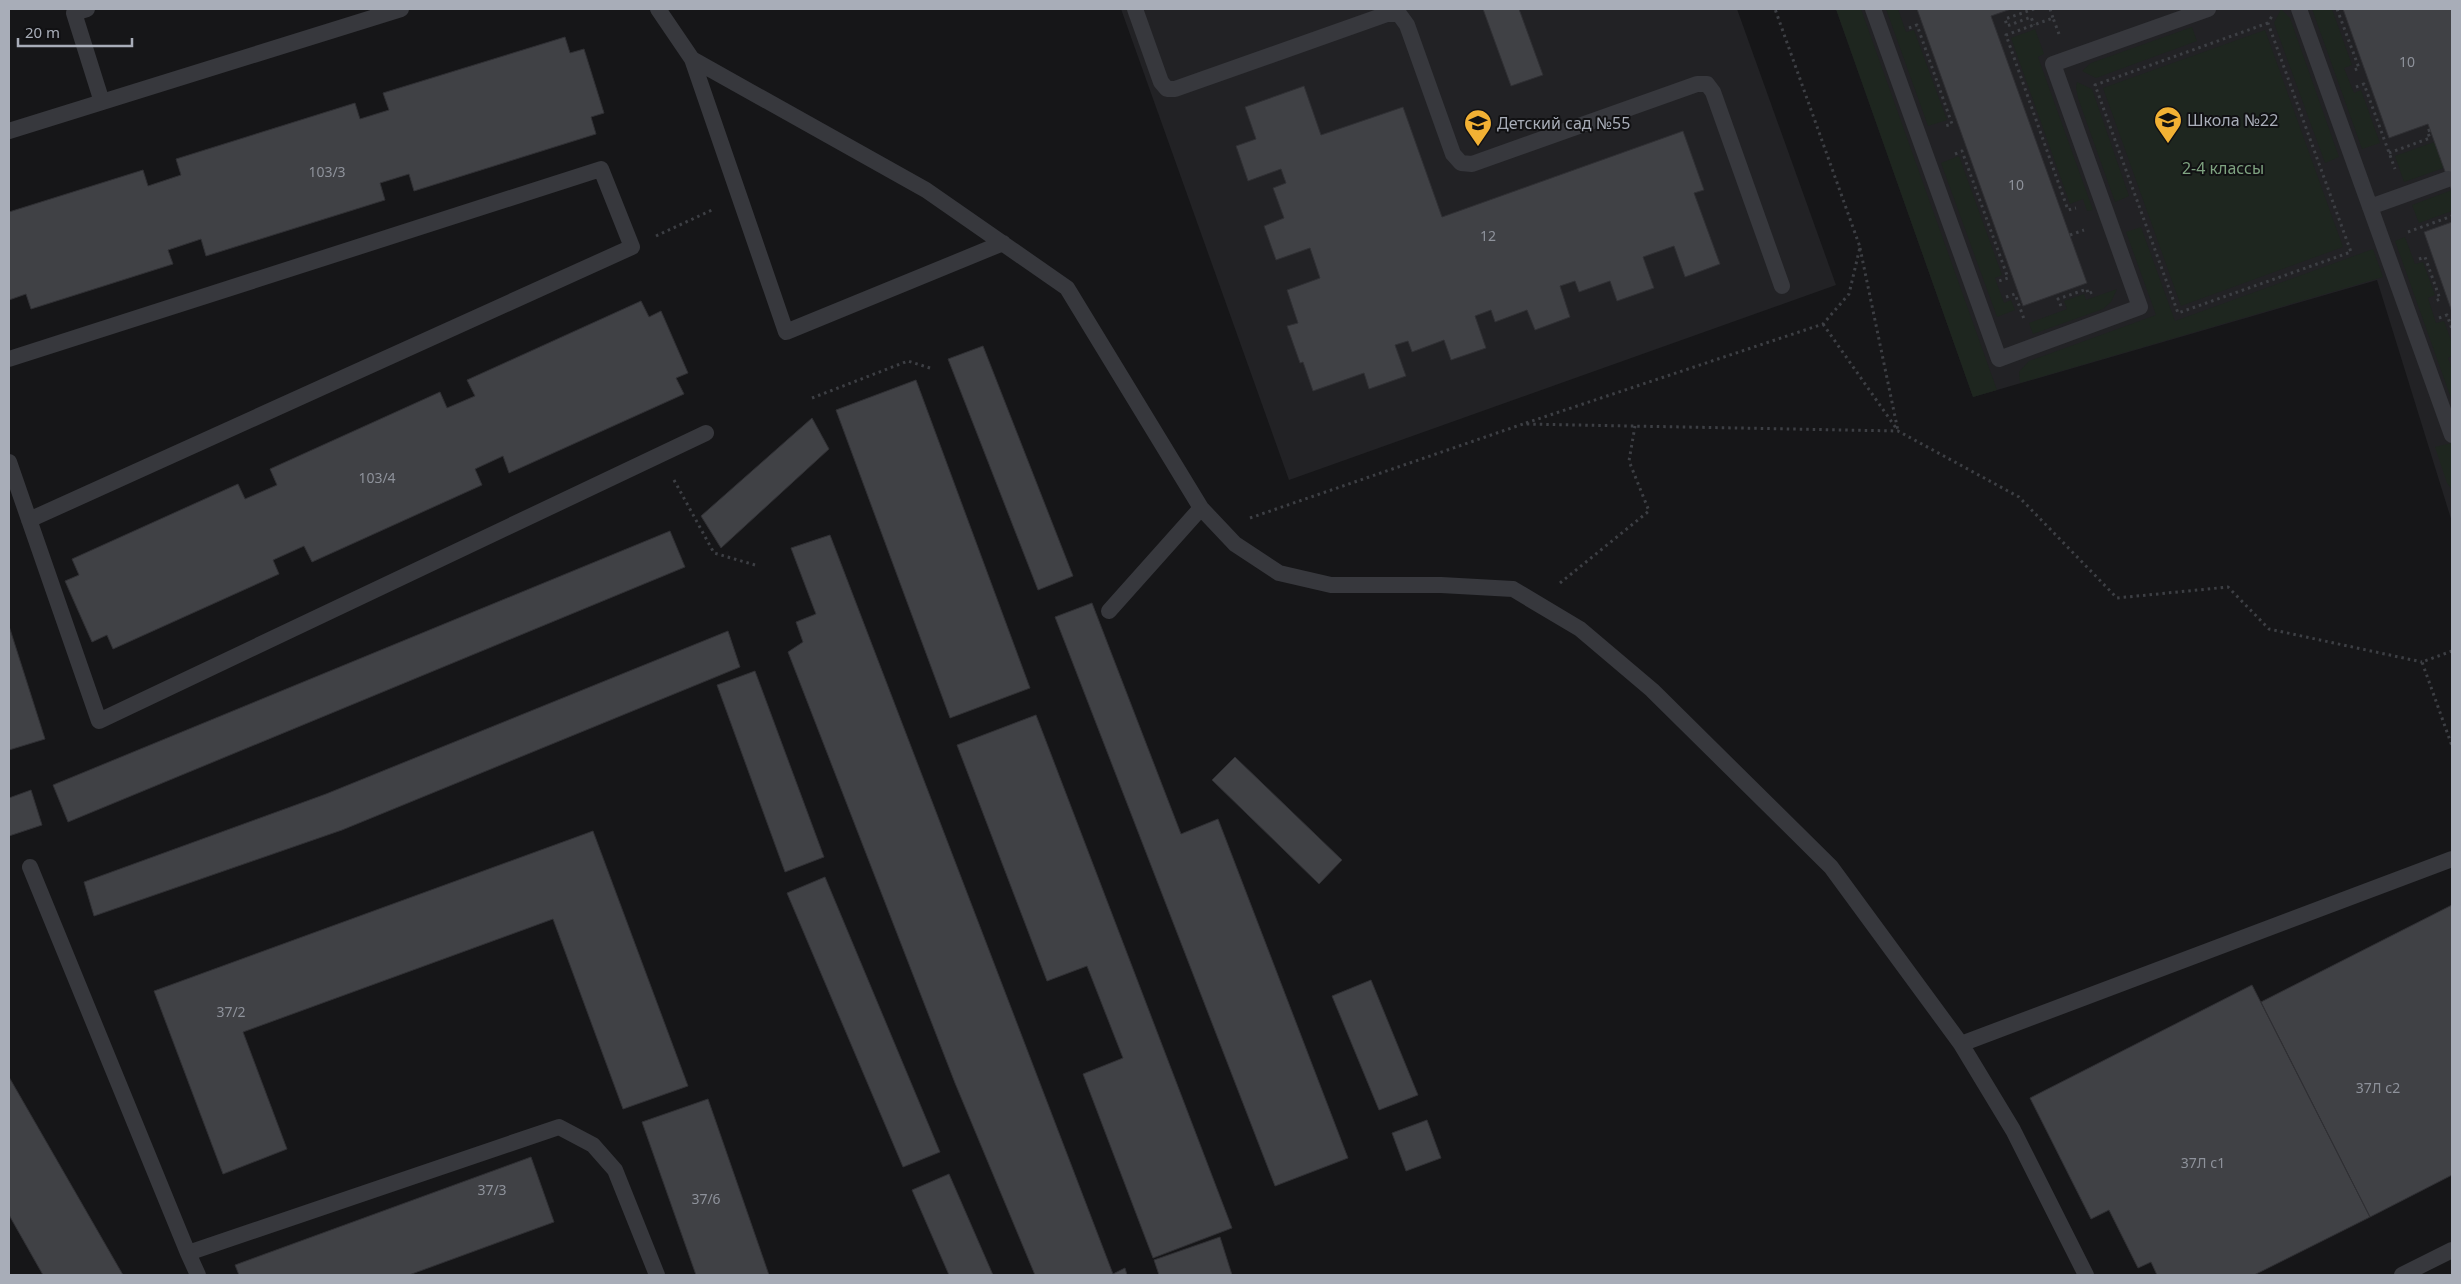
<svg xmlns="http://www.w3.org/2000/svg" width="2461" height="1284" font-family="'Noto Sans',sans-serif">
  <rect width="100%" height="100%" fill="#161618"/>
  <path fill="#222225" d="M1121,9h616l99,276 -547,195z
    M1836,9h616v513l-75,-242 -404,117z"/>
  <path fill="#1e261f" d="M1836,9h25l136,381 -24,7z
    M1886,9h12l8,23 8,-2 33,90 -19,6z
    M2281,9l9,9 49,139 -14,6 -51,-140z
    M2312,9h20l20,56 -8,3 10,25 7,-3 19,53 -18,6z
    M2192,27l5,14 -101,37 -14,-7 9,-8z
    M2035,29l9,25 -6,3 55,153 -6,1 -4,-12 -13,5 -59,-166z
    M2265,30l78,217 -162,59 -78,-218z
    M2077,82l15,7 37,107 -14,6 -37,-104 -2,-10z
    M2452,126v39l-48,17 -9,-26 42,-15 -2,-9z
    M1959,156l43,119 -7,3 9,25 7,-3 4,10 -18,7 -56,-154z
    M2452,190v21l-33,12 -7,-18z
    M2141,227l34,94 198,-72 10,28 -363,106 -1,-11 10,-11 127,-46 -30,-83z
    M2405,237l10,27 8,-2 12,33 -7,3 8,25 8,-2 8,22v13l-4,2 4,11v32l-57,-160z
    M2117,289l-6,13 -8,7 -70,25 -4,-11 38,-14 -3,-8 20,-7 2,6z
    M2452,443v47l-5,-7 -12,-36z"/>
  <path fill="#404145" stroke="#303034" d="M1483,9h36l24,66 -32,11z
    M1917,9h94l-20,7 96,267 -64,23z
    M2343,9h109v182l-24,-67 -39,14z
    M565,37l5,16 14,-4 20,64 -13,4 5,17 -182,57 -5,-17 -29,9 5,17 -179,56 -5,-17 -33,11 5,14 -142,45 -5,-15 -17,6v-88l134,-42 5,16 33,-11 -5,-16 179,-56 5,16 29,-9 -6,-17z
    M1304,86l17,49 82,-28 39,110 241,-86 21,59 -10,3 26,71 -35,13 -11,-31 -31,11 11,31 -37,13 -7,-20 -31,11 -4,-11 -15,5 10,31 -35,13 -8,-20 -32,12 -4,-12 -16,6 11,32 -35,12 -7,-20 -32,12 -4,-11 -13,4 11,31 -37,13 -5,-16 -51,18 -10,-29 -3,1 -13,-37 11,-3 -11,-33 33,-12 -10,-30 -34,12 -12,-34 20,-8 -11,-30 13,-5 -5,-14 -33,12 -12,-35 20,-7 -11,-32z
    M2452,222v90l-28,-80z
    M641,301l8,16 12,-6 27,62 -12,5 8,16 -175,79 -6,-17 -28,13 7,16 -170,77 -8,-16 -31,14 6,14 -166,75 -6,-14 -15,7 -27,-61 14,-6 -7,-16 166,-75 7,15 32,-14 -7,-16 170,-77 7,16 28,-12 -8,-16z
    M983,346l90,230 -35,14 -90,-231z
    M916,380l114,308 -80,30 -114,-308z
    M812,418l17,31 -108,99 -20,-32z
    M670,531l15,36 -617,255 -15,-37z
    M830,535l283,739 12,-6 2,7h-92l-80,-192 -167,-431 15,-10 -7,-20 20,-8 -25,-66z
    M1092,603l89,231 37,-15 130,339 -73,28 -220,-569z
    M9,626l36,113 -36,11z
    M728,631l12,36 -398,163 -248,86 -10,-34 242,-88z
    M755,671l69,186 -39,15 -68,-187z
    M1036,715l196,513 -79,30 -70,-184 40,-16 -36,-92 -40,15 -90,-236z
    M1235,757l107,103 -23,24 -107,-104z
    M31,790l11,35 -33,11v-38z
    M593,831l95,255 -65,23 -70,-190 -310,113 44,117 -64,25 -69,-183z
    M825,877l115,275 -37,15 -116,-274z
    M2452,905v270l-82,42 -109,-215z
    M1371,980l47,115 -39,15 -47,-114z
    M2252,985l118,232 -116,58h-97l-6,-13 -13,6 -29,-58 -18,9 -61,-121z
    M9,1077l114,198h-80l-34,-60z
    M708,1099l61,176h-73l-54,-153z
    M1427,1120l14,38 -35,13 -14,-38z
    M531,1157l23,65 -145,53h-170l-4,-10z
    M949,1174l44,101h-44l-37,-85z
    M1220,1237l12,38h-73l-5,-15z"/>
  <g fill="none" stroke-linecap="round" stroke-linejoin="round">
    <path stroke="#3d3f44" stroke-width="3" stroke-dasharray="2.5 4" stroke-linecap="butt" d="M2034,9l-29,10 2,7 24,-9 3,8
      M2050,9l3,9
      M2337,9l22,59 -7,3
      M2268,23l-173,62 83,228 173,-61 -83,-229 4,-7
      M1909,28l8,-3 35,99 -7,2
      M2059,34l-6,-16 -47,17 62,175 8,-2
      M2356,87l8,-3 31,85
      M2389,153l41,-15 -3,-7 3,-1
      M1955,154l7,-3 46,127 -9,3
      M2408,232l44,-16
      M2070,235l14,-5
      M656,236l58,-27
      M1860,248l38,183
      M2419,259l6,-2 15,42 -7,3
      M2006,297l9,-3 9,25
      M2061,306l-3,-7 29,-10 1,5 4,-2
      M2439,318l8,-3 5,14
      M1823,324l73,104
      M812,398l96,-37 25,8
      M1526,423l297,-99 26,-30 11,-47 -85,-238
      M674,480l40,73 41,12
      M1250,518l273,-94 375,7 121,66 98,101 111,-11 41,42 153,33
      M1560,583l89,-72 -20,-50 6,-35
      M2452,651l-30,11 30,84"/>
    <path stroke="#37383d" stroke-width="16" d="M87,9l-13,4 28,89
      M658,9l34,50 234,131 141,98 134,220 34,36 44,29 52,12h110l72,4 67,40 72,61 179,177 130,177 52,86 73,145
      M1135,9l26,73 6,7h8l212,-75h12l8,11 46,129 8,9 11,1 225,-80h10l6,8 69,194
      M1873,9l126,350 141,-52 -87,-243 155,-55
      M2299,9l153,426
      M692,59l94,273 217,-89
      M9,131l392,-122
      M2370,207l78,-28
      M9,359l592,-190 31,78 -603,273
      M9,462l90,259 607,-288
      M1109,611l92,-103
      M30,867l158,386 10,22
      M1961,1044l491,-185
      M188,1253l371,-126 34,18 22,25 42,105
      M2402,1275l50,-25"/>
  </g>
  <defs>
    <g id="school-pin" transform="scale(1.4375)"><path d="M0 17L-7.5 6A9.5 9.5 0 1 1 7.5 6Z" fill="#f2b134" stroke="#111113"/><path d="M0-5L7-2L0 1L-7-2ZM-4 1L0 2.5L4 1V4Q0 6-4 4Z" fill="#111"/></g>
  </defs>
  <g fill-rule="evenodd">
    <use href="#school-pin" x="2168" y="120"/>
    <use href="#school-pin" x="1478" y="123"/>
  </g>
  <g text-anchor="middle" stroke-width="4" stroke-linejoin="round" paint-order="stroke">
    <g font-size="14" fill="#8e929b">
      <text x="2407" y="67">10</text>
      <text x="327" y="177">103/3</text>
      <text x="2016" y="190">10</text>
      <text x="1488" y="241">12</text>
      <text x="377" y="483">103/4</text>
      <text x="231" y="1017">37/2</text>
      <text x="2378" y="1093">37Л с2</text>
      <text x="2203" y="1168">37Л с1</text>
      <text x="492" y="1195">37/3</text>
      <text x="706" y="1204">37/6</text>
    </g>
    <g font-size="16" fill="#a8adb8" stroke="#111113" text-anchor="start">
      <text x="2187" y="126">Школа №22</text>
      <text x="1497" y="129">Детский сад №55</text>
    </g>
    <g font-size="16" fill="#7fa381" stroke="#111113">
      <text x="2223" y="174">2-4 классы</text>
    </g>
  </g>
  <rect width="2461" height="1284" fill="none" stroke="#a8adb8" stroke-width="20"/>
  <path d="M18 38v8h114v-8" fill="none" stroke="#a8adb8" stroke-width="2.5"/>
  <text x="25" y="38" font-size="15" fill="#a8adb8" stroke="#111113" stroke-width="4" paint-order="stroke">20 m</text>
</svg>
